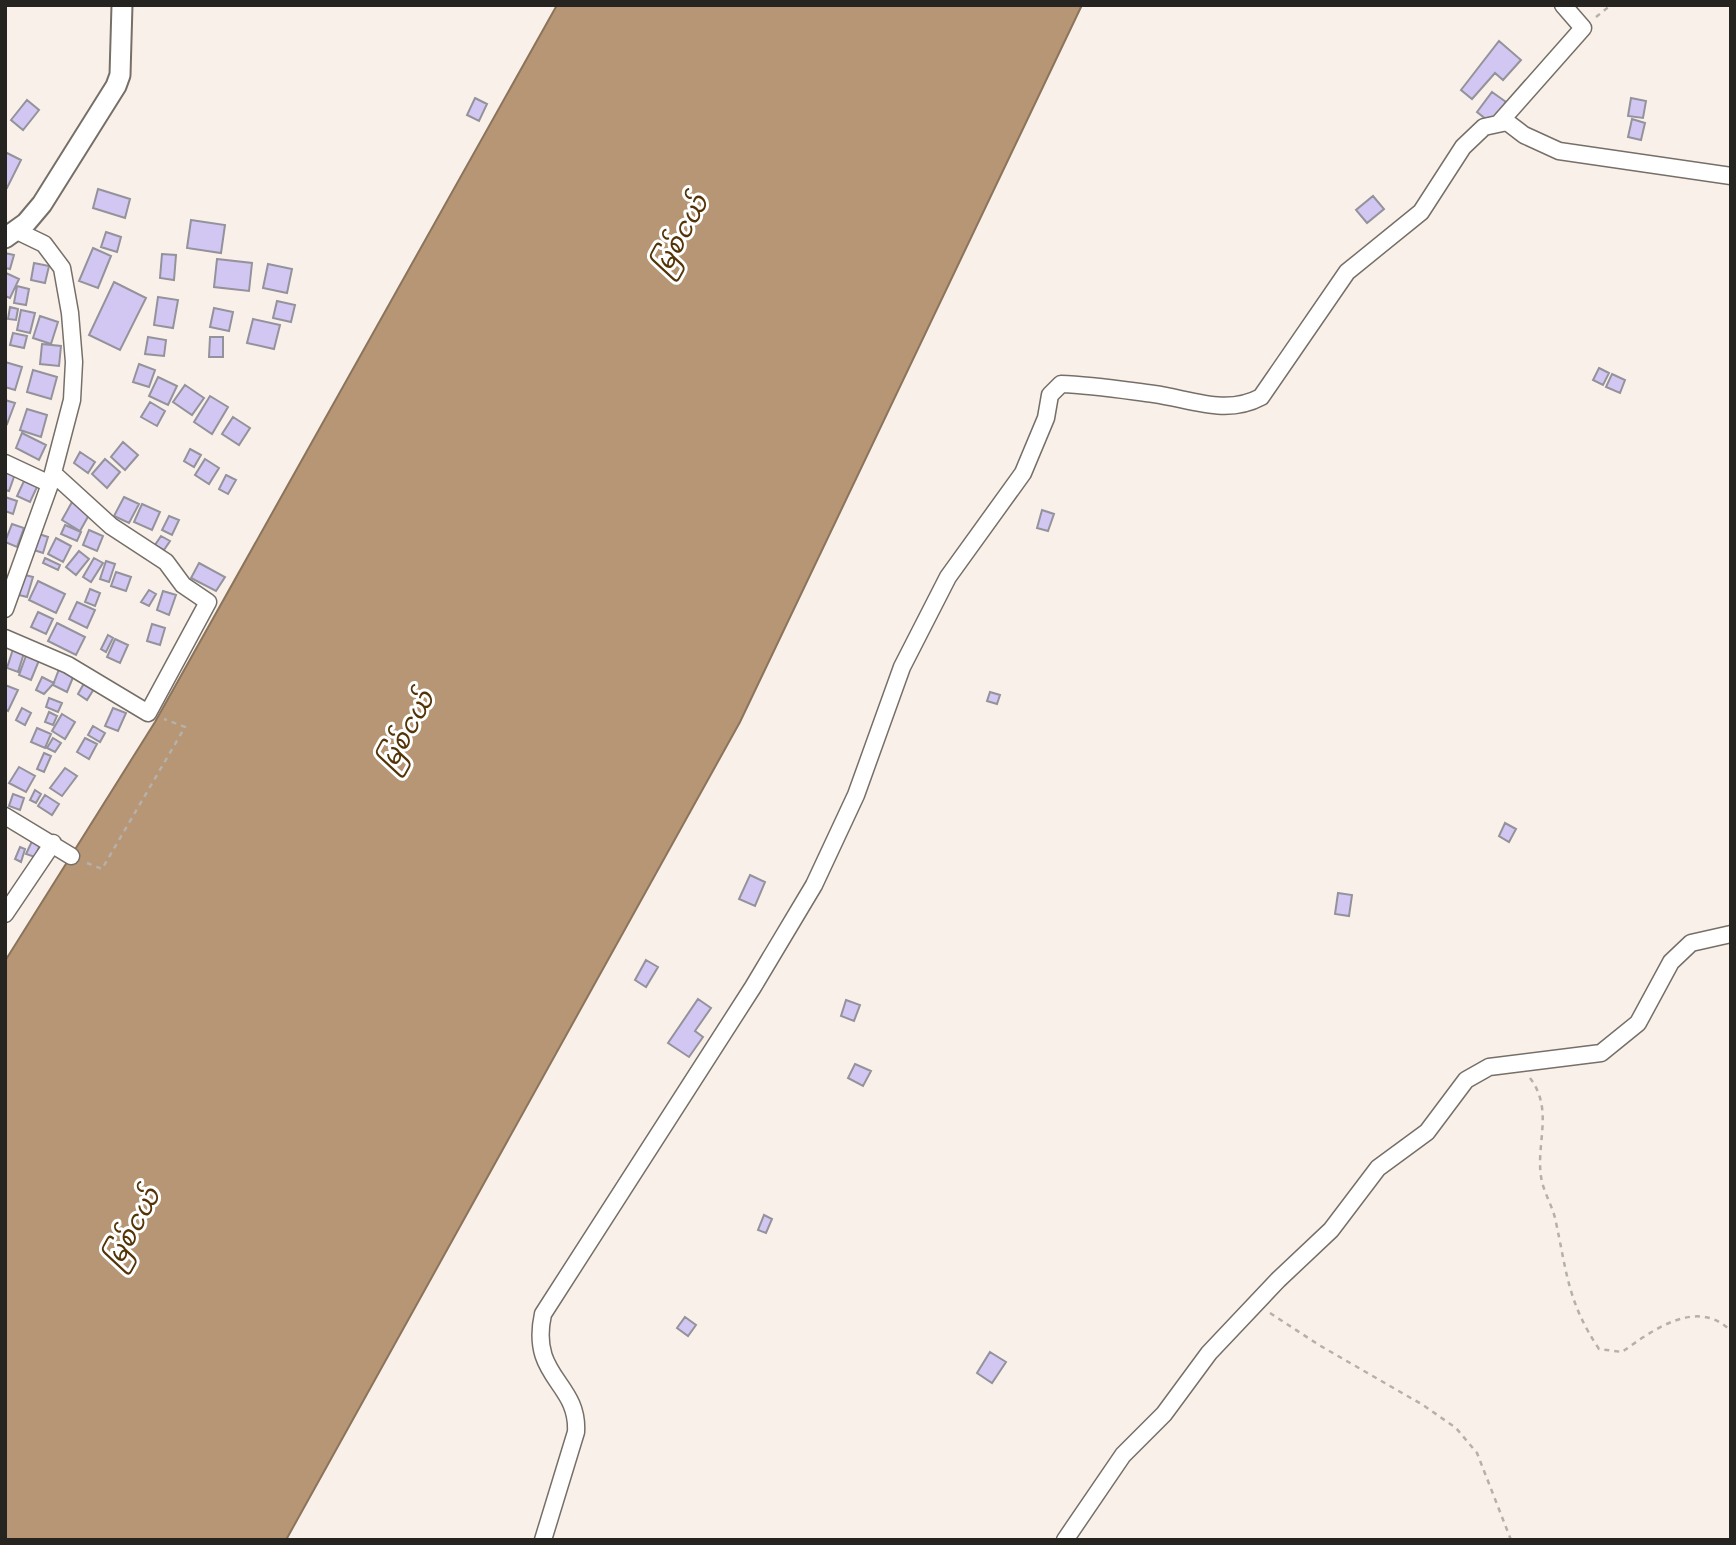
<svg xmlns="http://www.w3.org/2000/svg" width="1736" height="1545" font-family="Helvetica,'Noto Sans Myanmar',sans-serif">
  <rect width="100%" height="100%" fill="#f9f1e9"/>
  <path fill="#b69674" stroke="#8b745b" stroke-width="2" d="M557,5h525l-342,717 -454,818h-281v-579l150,-239z"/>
  <path fill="#d2c7f2" stroke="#94929b" stroke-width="2" d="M1499,41l22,19 -18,20 -8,-7 -23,26 -11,-9z
    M1492,92l14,10 -15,21 -14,-11z
    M475,98l12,6 -8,17 -12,-6z
    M1631,98l15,3 -3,17 -15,-2z
    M27,100l12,10 -16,20 -12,-10z
    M1632,119l13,4 -4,17 -13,-3z
    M5,152l16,8 -14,28 -2,-1z
    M98,189l32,10 -5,19 -32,-10z
    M1373,196l11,13 -17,14 -11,-13z
    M191,220l34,5 -4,28 -34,-5z
    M106,232l15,5 -4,15 -16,-5z
    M93,248l18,8 -13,32 -19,-7z
    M5,253l9,2 -4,14 -5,-1z
    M162,254l14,1 -2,25 -14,-2z
    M217,259l35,4 -3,28 -35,-4z
    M34,263l15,3 -4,17 -14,-3z
    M268,264l24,5 -5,24 -24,-5z
    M6,273l13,6 -9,19 -5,-2z
    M114,282l32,16 -26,52 -31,-15z
    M17,286l12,3 -3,16 -12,-2z
    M158,297l20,3 -5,28 -19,-3z
    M277,301l18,4 -4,17 -18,-4z
    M10,307l8,2 -2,11 -8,-1z
    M214,308l19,4 -4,19 -19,-4z
    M21,310l14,3 -5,20 -13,-3z
    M40,316l18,6 -7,22 -18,-6z
    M253,319l27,6 -6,24 -27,-6z
    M13,333l14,3 -3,12 -14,-3z
    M148,337l18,3 -2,16 -19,-2z
    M210,337h13v20h-14z
    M42,344l19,2 -2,20 -19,-2z
    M5,362l17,5 -7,23 -10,-3z
    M139,364l16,6 -6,17 -16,-5z
    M1599,368l10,5 -6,12 -10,-5z
    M33,370l24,7 -6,22 -24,-7z
    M1612,374l13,6 -5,13 -14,-6z
    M158,377l19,9 -9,19 -19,-9z
    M185,385l19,13 -12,17 -19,-13z
    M210,396l18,11 -16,27 -18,-12z
    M5,400l10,3 -8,21 -2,-1z
    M150,402l15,9 -8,15 -16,-9z
    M27,409l20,6 -6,22 -21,-7z
    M233,417l17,11 -11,17 -17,-11z
    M22,433l24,12 -7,15 -23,-12z
    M123,442l15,13 -13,15 -14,-13z
    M190,449l11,6 -7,12 -10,-6z
    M80,452l15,10 -7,11 -14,-10z
    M105,459l15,13 -13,16 -15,-14z
    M205,459l14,9 -10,16 -14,-9z
    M6,471l9,3 -6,17 -4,-1z
    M226,475l10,5 -8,14 -9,-5z
    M24,481l13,6 -7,15 -13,-6z
    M5,497l12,4 -4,13 -8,-3z
    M124,497l15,7 -10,19 -15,-7z
    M72,502l18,11 -10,18 -18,-11z
    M142,504l18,8 -8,18 -18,-8z
    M1042,510l12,4 -6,17 -11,-3z
    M169,516l10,4 -7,15 -10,-5z
    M12,524l12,4 -7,19 -12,-5z
    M65,525l16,7 -4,9 -16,-7z
    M89,530l14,6 -6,15 -14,-6z
    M39,534l9,3 -5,16 -9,-3z
    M161,536l9,5 -6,9 -9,-5z
    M56,538l15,8 -8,16 -15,-8z
    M79,551l10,8 -13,16 -10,-8z
    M45,558l15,7 -2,5 -15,-7z
    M94,558l9,5 -12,19 -8,-5z
    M106,561l9,3 -6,18 -9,-3z
    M199,563l26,14 -9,14 -25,-13z
    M116,572l15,5 -5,14 -15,-5z
    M21,574l12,3 -6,20 -12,-3z
    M38,581l27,13 -9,19 -27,-13z
    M90,589l10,4 -5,13 -10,-4z
    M149,590l7,4 -7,12 -8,-4z
    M163,591l13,4 -7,20 -12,-5z
    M77,602l18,8 -8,18 -18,-9z
    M38,612l15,7 -7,15 -15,-7z
    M57,623l28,14 -9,18 -28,-14z
    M152,624l13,4 -5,17 -13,-4z
    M108,635l5,3 -7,14 -5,-3z
    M115,639l13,6 -8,18 -13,-6z
    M13,649l11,4 -6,19 -11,-4z
    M27,653l13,5 -9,22 -12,-5z
    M61,664l15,6 -9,22 -14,-7z
    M42,677l12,6 -10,11 -8,-4z
    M87,678l10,6 -10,16 -9,-6z
    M5,685l13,5 -10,21 -3,-2z
    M990,692l10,3 -3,9 -10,-3z
    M49,698l13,5 -4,9 -12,-5z
    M22,708l9,5 -6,12 -9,-5z
    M113,708l13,5 -8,18 -13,-5z
    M49,712l8,4 -4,9 -8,-3z
    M62,714l13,8 -10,17 -13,-8z
    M93,726l12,7 -5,9 -12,-7z
    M37,728l14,6 -6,14 -14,-6z
    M53,738l8,5 -6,9 -8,-4z
    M85,738l12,6 -8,15 -12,-7z
    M44,753l7,3 -7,16 -7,-3z
    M19,767l16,9 -9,16 -17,-9z
    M65,768l12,8 -15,20 -12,-8z
    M35,790l6,4 -5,9 -6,-3z
    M13,794l11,4 -4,12 -11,-4z
    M45,795l14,9 -7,11 -14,-9z
    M1505,823l11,6 -7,13 -10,-6z
    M34,837l8,3 -7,17 -9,-3z
    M20,847l5,2 -4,13 -6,-3z
    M750,875l15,7 -10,24 -16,-7z
    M1338,893l14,2 -3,21 -14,-2z
    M646,960l12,7 -12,20 -11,-7z
    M698,999l13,9 -16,23 8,6 -14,20 -21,-14z
    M846,1000l14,5 -6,16 -13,-5z
    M855,1064l16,7 -8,15 -15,-8z
    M764,1215l8,4 -6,14 -8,-3z
    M685,1317l11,8 -8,11 -11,-8z
    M990,1352l16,10 -14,21 -15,-10z"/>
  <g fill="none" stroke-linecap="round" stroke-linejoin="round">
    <g stroke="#766f68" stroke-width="19">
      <path id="minor" d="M1499,123l84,-95 -20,-23
        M5,463l45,21 22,-84 2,-38 -4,-49 -8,-45 -18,-24 -27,-13
        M5,609l45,-125
        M5,638l63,27 80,48 60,-111 -25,-17 -17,-23 -55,-36 -56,-51
        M5,816l66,40
        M5,914l48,-71
        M543,1540l33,-108c3,-50 -47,-54 -33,-118l210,-327 61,-102 42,-90 46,-128 46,-90 75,-104 23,-55 4,-23 11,-11c31,1 62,6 93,10 36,5 72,22 107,3l86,-125 74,-60 42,-65 21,-20 23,-5 17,13 35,16 172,25
        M1065,1540l58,-85 41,-41 45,-61 69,-73 53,-50 47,-62 49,-36 39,-52 23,-13 112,-14 37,-30 33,-61 20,-19 40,-9"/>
    </g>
    <g stroke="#766f68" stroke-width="23">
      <path id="tertiary" d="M5,238l21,-15 16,-19 74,-118 4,-11 2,-70"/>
    </g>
    <path stroke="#b6b0aa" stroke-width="2.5" stroke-dasharray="5 5" stroke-linecap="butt" d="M1596,17l15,-12
      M87,863l15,6 83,-142 -21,-8
      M1530,1078c25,33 4,68 12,104 3,12 10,24 13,36 12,54 12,83 44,131l23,3c31,-22 75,-55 109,-21
      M1270,1313l49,32 104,60 33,23 21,25 34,87"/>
    <use href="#minor" stroke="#fff" stroke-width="16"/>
    <use href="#tertiary" stroke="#fff" stroke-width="19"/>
  </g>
  <g text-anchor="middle" stroke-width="6" stroke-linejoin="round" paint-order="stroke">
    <g font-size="26" font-style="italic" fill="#543306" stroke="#fff">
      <text transform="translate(680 235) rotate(-61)" y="9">မြစ်ငယ်</text>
      <text transform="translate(406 731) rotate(-61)" y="9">မြစ်ငယ်</text>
      <text transform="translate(132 1228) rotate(-61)" y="9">မြစ်ငယ်</text>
    </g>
  </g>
  <rect width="1736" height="1545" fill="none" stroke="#262421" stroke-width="14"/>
</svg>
